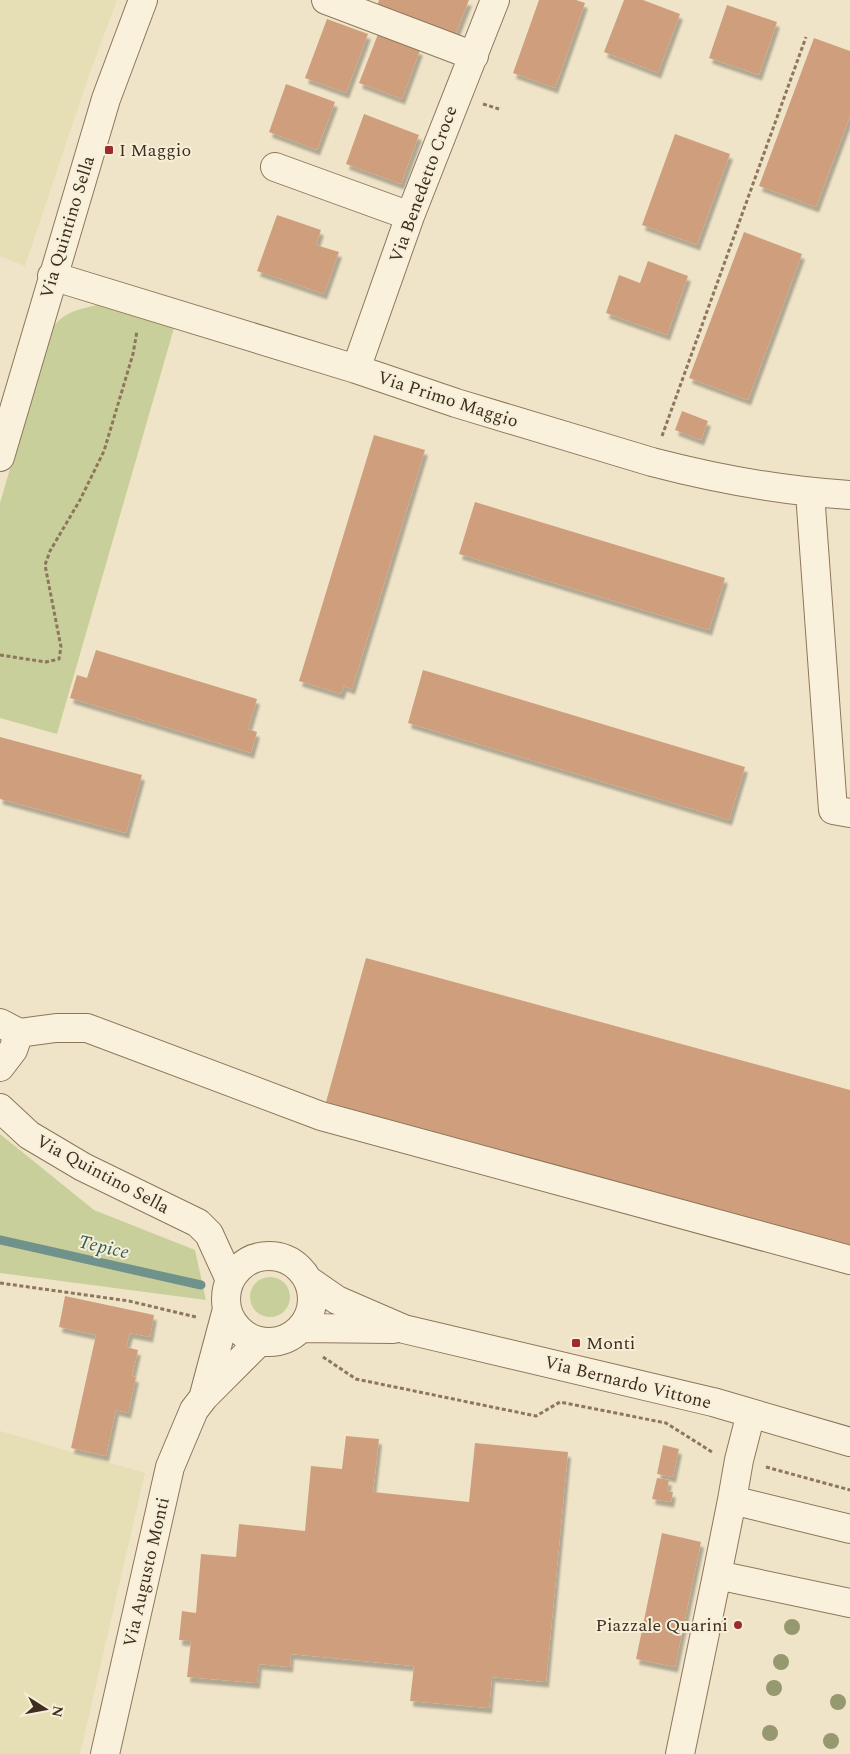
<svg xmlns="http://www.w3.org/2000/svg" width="850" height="1754" font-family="Spectral,serif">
  <defs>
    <filter id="shadow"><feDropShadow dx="3" dy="5.5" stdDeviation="1" flood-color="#0004"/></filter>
  </defs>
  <rect width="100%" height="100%" fill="#f0e4c8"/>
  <path fill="#e6deb5" d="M0,0h117l-28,75 -64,191 -25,-10z
    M0,1431l145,42 -65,281h-80z"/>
  <path fill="#c9cf9b" d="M97,305l77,23 -117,406 -57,-16v-215l50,-172c13,-19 26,-21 47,-26z
    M0,1134l94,76 101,40 11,50 -206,-27z
    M250 1297a20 20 0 1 1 40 0a20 20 0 1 1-40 0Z"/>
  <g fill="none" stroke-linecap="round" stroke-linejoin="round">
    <path stroke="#6f938a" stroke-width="9" d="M0,1240l201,45"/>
  </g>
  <path fill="#cf9f7d" filter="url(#shadow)" d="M379,0h90l-15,38 -78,-29z
    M539,0h37l9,3 -30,85 -42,-15z
    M624,0h19l37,14 -22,59 -54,-21z
    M727,5l50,17 -18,53 -50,-17z
    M327,19l41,15 -22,59 -41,-15z
    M378,34l42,16 -18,49 -43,-16z
    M814,38l36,13v65l-34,91 -57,-21z
    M286,84l49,18 -18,48 -48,-18z
    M364,114l55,21 -18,49 -55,-20z
    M675,134l55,20 -33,91 -55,-20z
    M277,215l44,15 -5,15 23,7 -15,42 -67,-23z
    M744,232l58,22 -54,146 -59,-22z
    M648,261l40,15 -21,59 -61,-22 13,-38 21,8z
    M682,411l26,10 -7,19 -26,-10z
    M374,435l51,15 -73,239 -8,-3 -3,8 -42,-13z
    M475,502l250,76 -16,52 -250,-76z
    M96,650l161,49 -9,30 9,3 -6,21 -181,-55 7,-23 10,3z
    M423,670l322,97 -16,53 -321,-97z
    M0,737l142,38 -16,58 -126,-34z
    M366,958l484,132v156l-524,-144z
    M65,1296l89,19 -4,22 -20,-4 -4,14 12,3 -6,26 4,1 -8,36 -12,-3 -10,46 -35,-8 25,-113 -37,-8z
    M346,1436l33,3 -6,53 96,10 6,-59 93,9 -22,230 -54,-5 -3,31 -79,-7 4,-35 -123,-12 -1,13 -31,-3 -2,19 -70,-6 4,-36 -12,-1 3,-29 14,2 5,-59 35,3 3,-33 66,7 6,-65 31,3z
    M663,1445l16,4 -6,28 -16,-3z
    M657,1478l12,2 -2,11 6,1 -2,10 -19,-3z
    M662,1533l39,9 -26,125 -39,-8z"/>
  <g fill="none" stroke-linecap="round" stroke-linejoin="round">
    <g stroke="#8d765c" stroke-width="30">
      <path id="minor" d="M326,0l148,56
        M275,167l135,49
        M52,276l304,93 100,34 196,59c65,17 132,29 198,33
        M356,369l54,-153 85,-216
        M0,457l106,-358 37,-99
        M810,493l23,317 17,3
        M0,1023l19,10 -6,17 -13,17
        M19,1033l37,-5h31l234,88 529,144
        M0,1108l29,27 54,32 115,56 11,11 21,46
        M226 1299a43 43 0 1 1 86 0a43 43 0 1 1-86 0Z
        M308,1280l29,20 67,29 309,73 137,40
        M302,1328l91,1
        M204,1395l23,-86
        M732,1500l7,-40 12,-47
        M850,1529l-118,-29 -15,75 133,28
        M105,1754l65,-287 24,-57 10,-13 56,-56
        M680,1754l37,-179"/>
    </g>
    <path stroke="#8d765c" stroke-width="3" stroke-dasharray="4 2.5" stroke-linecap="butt" d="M483,104l16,5
      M662,436l144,-399
      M0,655l46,7 13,-3 2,-12 -16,-82 5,-14 30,-51 24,-49 29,-97 4,-23
      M0,1283l129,18 67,16
      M323,1357l33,22 180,37 24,-14 106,21 46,29
      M766,1467l84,23"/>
    <use href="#minor" stroke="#faf1dc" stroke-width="28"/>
  </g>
  <g fill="#96986f">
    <circle cx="792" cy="1627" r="8"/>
    <circle cx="781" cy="1662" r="8"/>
    <circle cx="774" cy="1688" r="8"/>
    <circle cx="838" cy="1702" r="8"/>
    <circle cx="770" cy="1733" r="8"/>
    <circle cx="831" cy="1741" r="8"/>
  </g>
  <g fill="#9e2a2b" stroke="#f7eed8" stroke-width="2">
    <rect x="104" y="145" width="10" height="10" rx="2.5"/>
    <rect x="571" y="1338" width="10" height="10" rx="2.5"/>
    <circle cx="738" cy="1625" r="5"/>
  </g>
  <g text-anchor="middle" stroke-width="4" stroke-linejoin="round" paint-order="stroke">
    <g font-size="18" fill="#3d2e20" stroke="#f7eed8" text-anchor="start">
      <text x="119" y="156">I Maggio</text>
      <text x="586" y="1349">Monti</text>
      <text x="728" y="1631" text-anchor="end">Piazzale Quarini</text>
    </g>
    <g font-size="18" fill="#3d2e20" stroke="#f7eed8">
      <text transform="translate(423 184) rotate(-70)" y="6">Via Benedetto Croce</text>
      <text transform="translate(67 227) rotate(-73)" y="6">Via Quintino Sella</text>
      <text transform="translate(448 399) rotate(18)" y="6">Via Primo Maggio</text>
      <text transform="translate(103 1174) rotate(28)" y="6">Via Quintino Sella</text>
      <text transform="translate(628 1382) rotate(14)" y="6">Via Bernardo Vittone</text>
      <text transform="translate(146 1572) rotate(-77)" y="6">Via Augusto Monti</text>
    </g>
    <g font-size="19" font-style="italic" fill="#2f5d5a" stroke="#f7eed8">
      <text transform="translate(104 1246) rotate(13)" y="7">Tepice</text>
    </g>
  </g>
  <g transform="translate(45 1709) rotate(101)" stroke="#f7eed8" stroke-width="4" paint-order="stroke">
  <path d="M0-4L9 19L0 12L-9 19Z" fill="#3d2e20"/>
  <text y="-8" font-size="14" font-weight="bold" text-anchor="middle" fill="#3d2e20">N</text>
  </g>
</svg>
